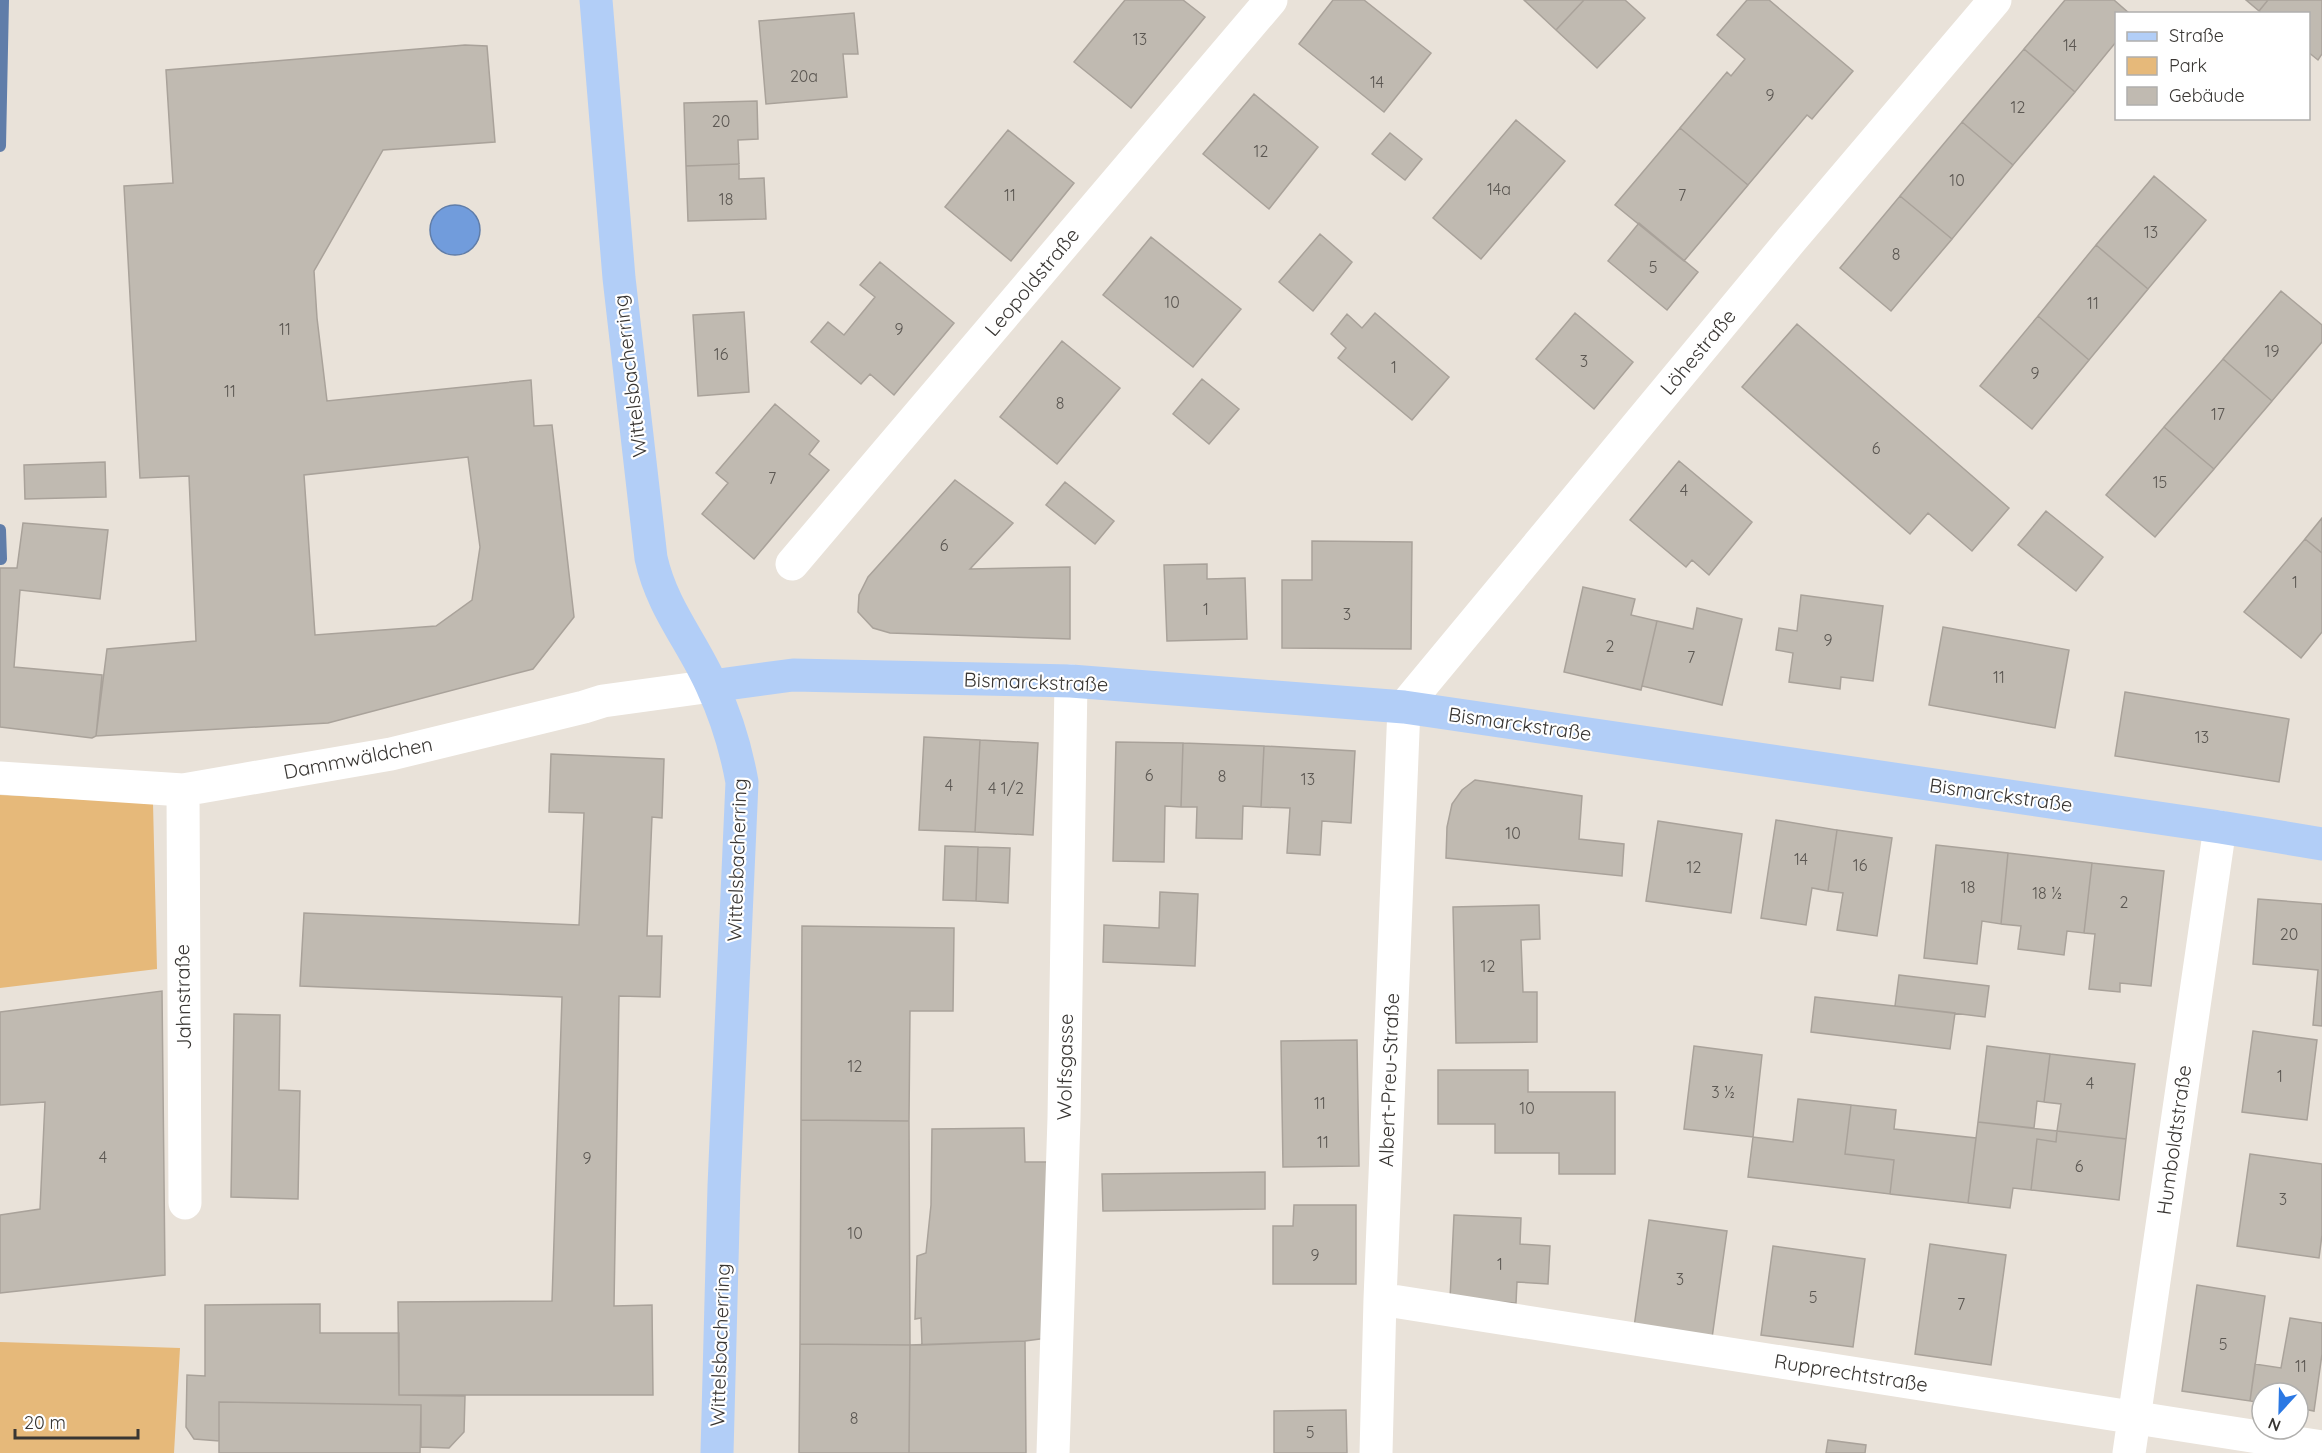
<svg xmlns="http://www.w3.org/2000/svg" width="2322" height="1453" font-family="Quicksand,sans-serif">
  <rect width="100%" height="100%" fill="#e9e2d9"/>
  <path fill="#e6b97a" d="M0,795l153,8 4,166 -157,19z
    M0,1342l180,6 -6,105h-174z"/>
  <path fill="#719cdc" stroke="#607da9" stroke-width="1.5" d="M430 230a25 25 0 1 1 50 0a25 25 0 1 1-50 0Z"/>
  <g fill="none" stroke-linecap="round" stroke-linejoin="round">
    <path stroke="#607da9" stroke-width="12" d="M0,146l3,-146
      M0,530l1,29"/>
  </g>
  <path fill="#c0bab1" stroke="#a9a29a" stroke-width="1.5" fill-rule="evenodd" d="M1125,0h58l22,17 -74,91 -57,-46z
    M1333,0h31l67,53 -47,59 -85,-68z
    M1524,0h60l-28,30z
    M1584,0h41l20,18 -48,50 -41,-38z
    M1747,0h22l84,71 -41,48 -5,-4 -59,70 -68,-57 47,-56 4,4 14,-17 -28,-24z
    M2065,0h49l16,14h-14v28l-41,50 -51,-43z
    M2246,0h22l-9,11z
    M2268,0h54v54l-4,6 -10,-8v-38h-46l-3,-3z
    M854,13l4,41h-15l4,43 -81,7 -7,-83z
    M465,45l22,1 8,96 -112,8 -69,121 3,47 10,83 204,-21 3,46 18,-1 22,192 -41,52 -205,54 -232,13 11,-87 89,-8 -7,-165 -49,2 -16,-292 49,-3 -7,-113zM468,457l12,90 -8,53 -36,26 -121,9 -11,-160z
    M2024,49l51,43 -62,73 -51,-43z
    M1254,94l64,53 -49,62 -66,-55z
    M757,101l1,38 -20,1 1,24 -53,2 -2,-63z
    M1516,120l49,41 -84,98 -48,-41z
    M1962,122l51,43 -61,74 -52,-43z
    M1680,128l68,57 -64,76 -69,-56z
    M1008,130l66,53 -63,78 -66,-54z
    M1390,133l32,26 -17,21 -33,-26z
    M739,164v15l25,-1 2,41 -78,2 -2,-55z
    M2154,176l52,44 -58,69 -52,-44z
    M1900,196l52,43 -61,72 -51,-43z
    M1639,223l59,49 -31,38 -59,-49z
    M1320,234l32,28 -39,49 -34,-29z
    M1151,237l90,72 -48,58 -90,-72z
    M2096,245l52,44 -59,71 -51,-44z
    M880,262l74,61 -60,72 -24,-21 -9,10 -50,-42 17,-20 16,13 31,-38 -15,-12z
    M2281,291l41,34v17l-50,59 -49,-42z
    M744,312l5,80 -51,4 -5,-81z
    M1375,313l74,64 -37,43 -74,-62 8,-10 -15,-14 16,-20 15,14z
    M1575,313l58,49 -39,47 -58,-50z
    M2038,316l51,44 -57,69 -52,-43z
    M1797,324l212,184 -37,43 -44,-38 -18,21 -168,-147z
    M1062,341l58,47 -63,76 -57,-47z
    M2223,359l49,42 -58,68 -50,-42z
    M1202,379l37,30 -30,35 -36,-30z
    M775,404l44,37 -10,13 20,16 -75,89 -52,-45 26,-31 -12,-10z
    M2164,427l50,42 -59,68 -49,-42z
    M1679,461l73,61 -43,53 -17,-15 -6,7 -56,-47z
    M105,462l1,35 -81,2 -1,-34z
    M955,480l58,43 -43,46 100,-2v72l-180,-6 -17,-5 -15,-16 1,-17 9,-18z
    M1065,482l49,39 -19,23 -49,-39z
    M2046,511l57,46 -27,34 -58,-46z
    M2322,518v35l-17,-14z
    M23,523l85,7 -8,69 -80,-9 -6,77 88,8 -6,61 -4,2 -92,-11v-159h17z
    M2305,539l17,14v79l-21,26 -57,-46z
    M1312,541l100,1 -1,107 -129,-1v-68h30z
    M1207,564v15l38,-1 2,61 -80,2 -3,-76z
    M1583,587l52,12 -4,16 26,6 -16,69 -77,-18z
    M1801,595l82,11 -10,75 -32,-4 -1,12 -51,-7 4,-29 -17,-3 3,-22 18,3z
    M1697,608l45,11 -20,86 -80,-19 15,-65 36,8z
    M1943,627l126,23 -14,78 -126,-23z
    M2125,692l164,27 -10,63 -164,-26z
    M924,737l56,3 -5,92 -56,-2z
    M980,740l58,3 -5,92 -58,-3z
    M1116,742l67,1 -2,64 -16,-1 -1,56 -51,-1z
    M1183,743l81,3 -3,61 -18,-1 -1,33 -46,-1 1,-31h-16z
    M1264,746l91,5 -4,72 -29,-2 -2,34 -33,-2 3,-45 -29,-1z
    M551,754l113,5 -2,59 -10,-1 -5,119h15l-2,61 -41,-1 -5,310 38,-1 1,90h-254l-1,-93 154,-1 10,-304 -262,-11 4,-73 275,12 5,-112 -35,-1z
    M1475,780l107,16 -3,43 45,5 -2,32 -176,-18 1,-31 5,-23 10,-14z
    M1776,820l61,10 -9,61 -16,-3 -6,37 -45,-7z
    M1658,821l84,13 -11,79 -85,-12z
    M1837,830l55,8 -15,98 -40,-6 6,-37 -15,-2z
    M1936,845l72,8 -7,71 -19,-3 -5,43 -53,-6z
    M945,846l33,1 -2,54 -33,-1z
    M978,847l32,1 -2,55 -32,-2z
    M2008,853l84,10 -8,70 -17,-2 -3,24 -46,-6 3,-23 -20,-2z
    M2092,863l72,8 -13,115 -31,-3v9l-31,-3 6,-55 -11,-1z
    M1160,892l38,2 -3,72 -92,-4 1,-37 55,3z
    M2258,899l64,5v122l-9,-1 5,-55 -65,-6z
    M1539,905l1,34 -19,1 2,52h14v50l-81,1 -3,-136z
    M802,926l152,2 -1,83h-43l-1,110 -108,-1z
    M1899,975l90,11 -4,31 -90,-11z
    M162,991l3,284 -165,18v-78l40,-6 5,-107 -45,3v-93z
    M1815,997l140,16 -5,36 -139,-17z
    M234,1014l46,1 -1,75 21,1 -2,108 -67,-2z
    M2253,1031l64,9 -10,80 -65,-8z
    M1357,1040l2,126 -76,1 -2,-126z
    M1694,1046l68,9 -9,82 -69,-8z
    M1987,1046l63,8 -6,48 -7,-1 -3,27 -56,-6z
    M2050,1054l85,10 -9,75 -69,-8 4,-27 -17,-2z
    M1438,1070h90v22h87v82h-56v-21h-64v-29h-57z
    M1798,1099l53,6 -6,49 49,6 -4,34 -142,-17 5,-40 40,5z
    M1851,1105l45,5 -2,19 82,9 -8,65 -78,-9 4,-34 -49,-6z
    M801,1120l108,1 1,224 -110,-1z
    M1978,1122l79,9 -1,11 -19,-3 -6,51 -18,-2 -3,20 -42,-5z
    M1024,1128l1,34h23l-1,176 -22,3 -103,4 -1,-27 -6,1 2,-63 9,-3 5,-48 1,-76z
    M2057,1131l69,8 -7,61 -88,-10 6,-51 19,3z
    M2250,1154l72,10v71l-3,23 -82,-12z
    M1265,1172v37l-162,2 -1,-37z
    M1294,1205h62v79h-83v-58h20z
    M1454,1215l67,3 -1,26 30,2 -2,38 -31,-2 -1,21 -66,-4z
    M1649,1220l78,11 -15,107 -78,-11z
    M1930,1244l76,11 -15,110 -76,-11z
    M1773,1246l92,13 -12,88 -92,-12z
    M2197,1285l68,11 -15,105 -68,-10z
    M320,1304v29h79v62l66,1 -1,36 -15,16 -28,-1v-42l-202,-3v39l-25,-2 -8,-12 1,-52 18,1v-71z
    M2290,1318l32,5v31l-8,57 -16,-3v-15h-36v10l-12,-2 5,-37 26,4z
    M1025,1341l1,112h-117l1,-108z
    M800,1344l110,1 -1,108h-110z
    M219,1402l202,3 -1,48h-201z
    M1346,1410l1,43h-73v-42z
    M1828,1440l38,5 -1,8h-39z"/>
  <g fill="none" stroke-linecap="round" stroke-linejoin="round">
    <path stroke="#fff" stroke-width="33" d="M792,564l479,-564
      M0,778l183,12 208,-36 193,-47 19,-6 109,-15
      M183,790l2,413
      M1380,1299l942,148
      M1053,1453l11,-335 7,-437
      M1376,1453l4,-154 24,-592 387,-467 204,-240
      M2129,1453l91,-626"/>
    <path stroke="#b2cef7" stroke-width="33" d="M596,0l23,278 32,280c11,50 41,83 61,128 14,30 24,63 30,96l-18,404 -7,267
      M712,686l81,-11 278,6 333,26 816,120 102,17"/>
  </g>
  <g text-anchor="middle" stroke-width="4.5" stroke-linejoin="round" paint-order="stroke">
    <g font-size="16" fill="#5b5752">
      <text x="1140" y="45">13</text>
      <text x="2070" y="51">14</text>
      <text x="804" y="82">20a</text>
      <text x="1377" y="88">14</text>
      <text x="1770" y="101">9</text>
      <text x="2018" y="113">12</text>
      <text x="721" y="127">20</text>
      <text x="1261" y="157">12</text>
      <text x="1957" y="186">10</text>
      <text x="1499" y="195">14a</text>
      <text x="1010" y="201">11</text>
      <text x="1682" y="201">7</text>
      <text x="726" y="205">18</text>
      <text x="2151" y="238">13</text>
      <text x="1896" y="260">8</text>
      <text x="1653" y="273">5</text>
      <text x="1172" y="308">10</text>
      <text x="2093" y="309">11</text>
      <text x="285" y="335">11</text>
      <text x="899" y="335">9</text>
      <text x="2272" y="357">19</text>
      <text x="721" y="360">16</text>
      <text x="1584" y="367">3</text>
      <text x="1394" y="373">1</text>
      <text x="2035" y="379">9</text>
      <text x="230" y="397">11</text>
      <text x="1060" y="409">8</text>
      <text x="2218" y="420">17</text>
      <text x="1876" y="454">6</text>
      <text x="772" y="484">7</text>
      <text x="2160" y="488">15</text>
      <text x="1684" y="496">4</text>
      <text x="944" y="551">6</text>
      <text x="2295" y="588">1</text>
      <text x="1206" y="615">1</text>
      <text x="1347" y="620">3</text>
      <text x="1828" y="646">9</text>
      <text x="1610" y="652">2</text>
      <text x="1691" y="663">7</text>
      <text x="1999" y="683">11</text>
      <text x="2202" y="743">13</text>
      <text x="1149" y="781">6</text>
      <text x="1222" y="782">8</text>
      <text x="1308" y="785">13</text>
      <text x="949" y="791">4</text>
      <text x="1006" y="794">4 1/2</text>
      <text x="1513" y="839">10</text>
      <text x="1801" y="865">14</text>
      <text x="1860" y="871">16</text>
      <text x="1694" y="873">12</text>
      <text x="1968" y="893">18</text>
      <text x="2047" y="899">18 ½</text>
      <text x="2124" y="908">2</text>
      <text x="2289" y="940">20</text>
      <text x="1488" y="972">12</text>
      <text x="855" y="1072">12</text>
      <text x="2280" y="1082">1</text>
      <text x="2090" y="1089">4</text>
      <text x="1723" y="1098">3 ½</text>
      <text x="1320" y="1109">11</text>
      <text x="1527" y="1114">10</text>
      <text x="1323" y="1148">11</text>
      <text x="103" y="1163">4</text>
      <text x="587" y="1164">9</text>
      <text x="2079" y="1172">6</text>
      <text x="2283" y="1205">3</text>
      <text x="855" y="1239">10</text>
      <text x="1315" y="1261">9</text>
      <text x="1500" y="1270">1</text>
      <text x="1680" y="1285">3</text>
      <text x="1813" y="1303">5</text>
      <text x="1961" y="1310">7</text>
      <text x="2223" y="1350">5</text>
      <text x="2301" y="1372">11</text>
      <text x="854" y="1424">8</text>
      <text x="1310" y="1438">5</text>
    </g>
    <g font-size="20" fill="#393633" stroke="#fff">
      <text transform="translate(1032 282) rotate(-50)" y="7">Leopoldstraße</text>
      <text transform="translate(1698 352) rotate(-50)" y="7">Löhestraße</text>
      <text transform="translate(630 376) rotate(-97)" y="7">Wittelsbacherring</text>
      <text transform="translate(1036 682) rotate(2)" y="7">Bismarckstraße</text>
      <text transform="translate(1520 724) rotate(8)" y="7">Bismarckstraße</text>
      <text transform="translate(358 758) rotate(-11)" y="7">Dammwäldchen</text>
      <text transform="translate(2001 795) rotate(8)" y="7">Bismarckstraße</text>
      <text transform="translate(737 860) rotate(-88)" y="7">Wittelsbacherring</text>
      <text transform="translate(183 997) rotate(-91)" y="7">Jahnstraße</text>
      <text transform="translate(1065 1067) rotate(-89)" y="7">Wolfsgasse</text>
      <text transform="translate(1389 1080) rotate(-88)" y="7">Albert-Preu-Straße</text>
      <text transform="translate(2174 1140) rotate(-82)" y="7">Humboldtstraße</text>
      <text transform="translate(720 1345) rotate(-88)" y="7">Wittelsbacherring</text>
      <text transform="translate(1851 1373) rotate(9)" y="7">Rupprechtstraße</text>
    </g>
  </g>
  <rect x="2115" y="12" width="195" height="108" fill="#ffffff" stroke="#b0afad" stroke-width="1.5"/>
  <rect x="2127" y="32" width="30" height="9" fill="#b2cef7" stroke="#b0afad" stroke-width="1.5"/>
  <text x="2169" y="42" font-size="18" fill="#393633">Straße</text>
  <rect x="2127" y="57" width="30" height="18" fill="#e6b97a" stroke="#b0afad" stroke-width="1.5"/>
  <text x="2169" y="72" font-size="18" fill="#393633">Park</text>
  <rect x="2127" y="87" width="30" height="18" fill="#c0bab1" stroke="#b0afad" stroke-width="1.5"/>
  <text x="2169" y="102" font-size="18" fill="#393633">Gebäude</text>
  <g transform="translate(2280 1411) rotate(202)"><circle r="28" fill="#ffffff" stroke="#b0afad" stroke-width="1.5"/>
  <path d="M0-4.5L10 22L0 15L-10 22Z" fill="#2b78e3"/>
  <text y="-9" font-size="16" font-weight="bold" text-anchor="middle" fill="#393633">N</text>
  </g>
  <path d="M15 1429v9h123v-9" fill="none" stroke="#393633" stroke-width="3"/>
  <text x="24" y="1429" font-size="18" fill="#393633" stroke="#ffffff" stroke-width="4.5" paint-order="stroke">20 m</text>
</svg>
